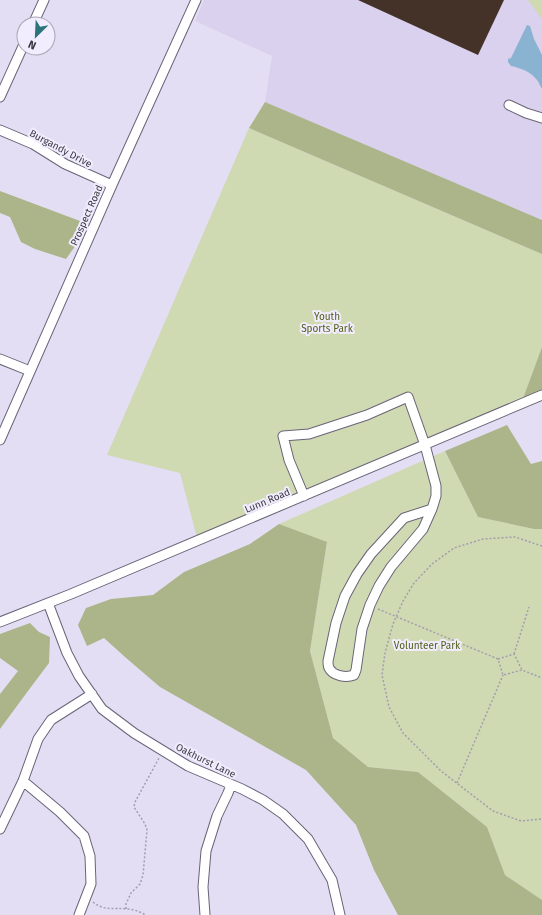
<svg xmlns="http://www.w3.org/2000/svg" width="542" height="915" font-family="'Fira Sans',sans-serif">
  <rect width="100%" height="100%" fill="#e4def4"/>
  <path fill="#d9d1ed" d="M204,0h338v220l-277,-118 7,-46 -77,-35z"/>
  <path fill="#cfd9b2" d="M528,0h14v19z
    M249,128l293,126v93l-20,54 -325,137 -17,-65 -73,-18z
    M445,451l33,66 56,12h8v371l-37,-25 -18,-48 -69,-55 -50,-5 -35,-29 -23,-87 17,-108 -48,-19z"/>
  <path fill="#abb589" d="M265,102l277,118v34l-293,-126z
    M0,191l88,33 -10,18 -12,17 -31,-10 -14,-7 -11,-25 -10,-4z
    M542,347v43l-20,11z
    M507,425l24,39 11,-3v68h-8l-56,-12 -33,-66z
    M279,524l48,18 -17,109 23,87 35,29 50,5 69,55 18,48 37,25v15h-144l-24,-45 -18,-45 -50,-55 -146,-83 -35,-30 -21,-19 -17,8 -9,-21 8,-17 25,-9 42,-4 31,-23 66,-28z
    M30,623l9,9 11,5 -1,26 -24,32 -25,34v-35l18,-23 -18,-13v-24z"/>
  <path fill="#8ab3d1" d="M527,25l3,1 4,13 8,16v34c-2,-3 -3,-7 -5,-9 -6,-8 -16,-12 -26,-14l-3,-4v-3l3,-1z"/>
  <path fill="#443229" d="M358,0h146l-26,55z"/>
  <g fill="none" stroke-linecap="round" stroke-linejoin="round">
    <g stroke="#696477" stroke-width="11">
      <path id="minor" d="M33,24l11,-24
        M0,97l24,-53
        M509,105l17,8 16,5
        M0,130l33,14 32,20 47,21
        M0,359l30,12
        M0,440l112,-255 84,-185
        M304,496l-15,-36 -6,-24 26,-2 58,-19 41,-18 17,48 11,41v10l-4,13 -9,20 -32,38 -12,19 -9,19 -8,24 -6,41 -2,5c-8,3 -21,1 -25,-7 -1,-2 -1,-5 -1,-7l8,-38 9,-27 12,-22 14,-20 33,-36 28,-9
        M48,603l19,50 12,23 23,33 32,24 54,33 54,23 21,11 20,14 25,25 24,41 8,35
        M0,622l71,-28 471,-199
        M23,781l37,31 24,24 6,20 1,28 -12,31
        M0,829l23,-48 15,-42 13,-19 41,-26
        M205,915l-2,-28 3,-36 11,-35 11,-23 3,-8"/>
    </g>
    <path stroke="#a29eae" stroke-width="1.5" stroke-dasharray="2 2" stroke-linecap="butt" d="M98,191v4
      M542,546l-27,-9 -32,2 -29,9 -22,16 -18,19 -11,18 -10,23 -8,29 -3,22 7,32 14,26 38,38 52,40 28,10 21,-2
      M378,609l120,50 5,16 19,-5 20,8
      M514,654l15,-47
      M498,659l16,-5 8,16
      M457,783l46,-108
      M93,902c13,10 20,5 34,7 7,0 13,3 19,6
      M126,909v-5l5,-11 9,-9 3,-9 1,-11 3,-34 -2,-6 -11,-17 1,-5 24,-44"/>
    <use href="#minor" stroke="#fff" stroke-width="9"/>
  </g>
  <g text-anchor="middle" stroke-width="4" stroke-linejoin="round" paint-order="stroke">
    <g font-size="10" fill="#3b3941" stroke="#f1ecfe">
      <text transform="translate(61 148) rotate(28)" y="4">Burgandy Drive</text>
      <text transform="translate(86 215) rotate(-66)" y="4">Prospect Road</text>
      <text transform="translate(267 500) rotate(-23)" y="4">Lunn Road</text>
      <text transform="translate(206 760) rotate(26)" y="4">Oakhurst Lane</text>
    </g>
    <g font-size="10" fill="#515e19" stroke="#f1ecfe">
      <text x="327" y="320">Youth<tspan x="327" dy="12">Sports Park</tspan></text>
      <text x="427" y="649">Volunteer Park</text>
    </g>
  </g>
  <g transform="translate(36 36) rotate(204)"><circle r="19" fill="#f1ecfe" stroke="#a8a4b2"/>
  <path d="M0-3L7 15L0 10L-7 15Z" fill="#2b7579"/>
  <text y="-6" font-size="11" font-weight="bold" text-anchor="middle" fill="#3b3941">N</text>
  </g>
</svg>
